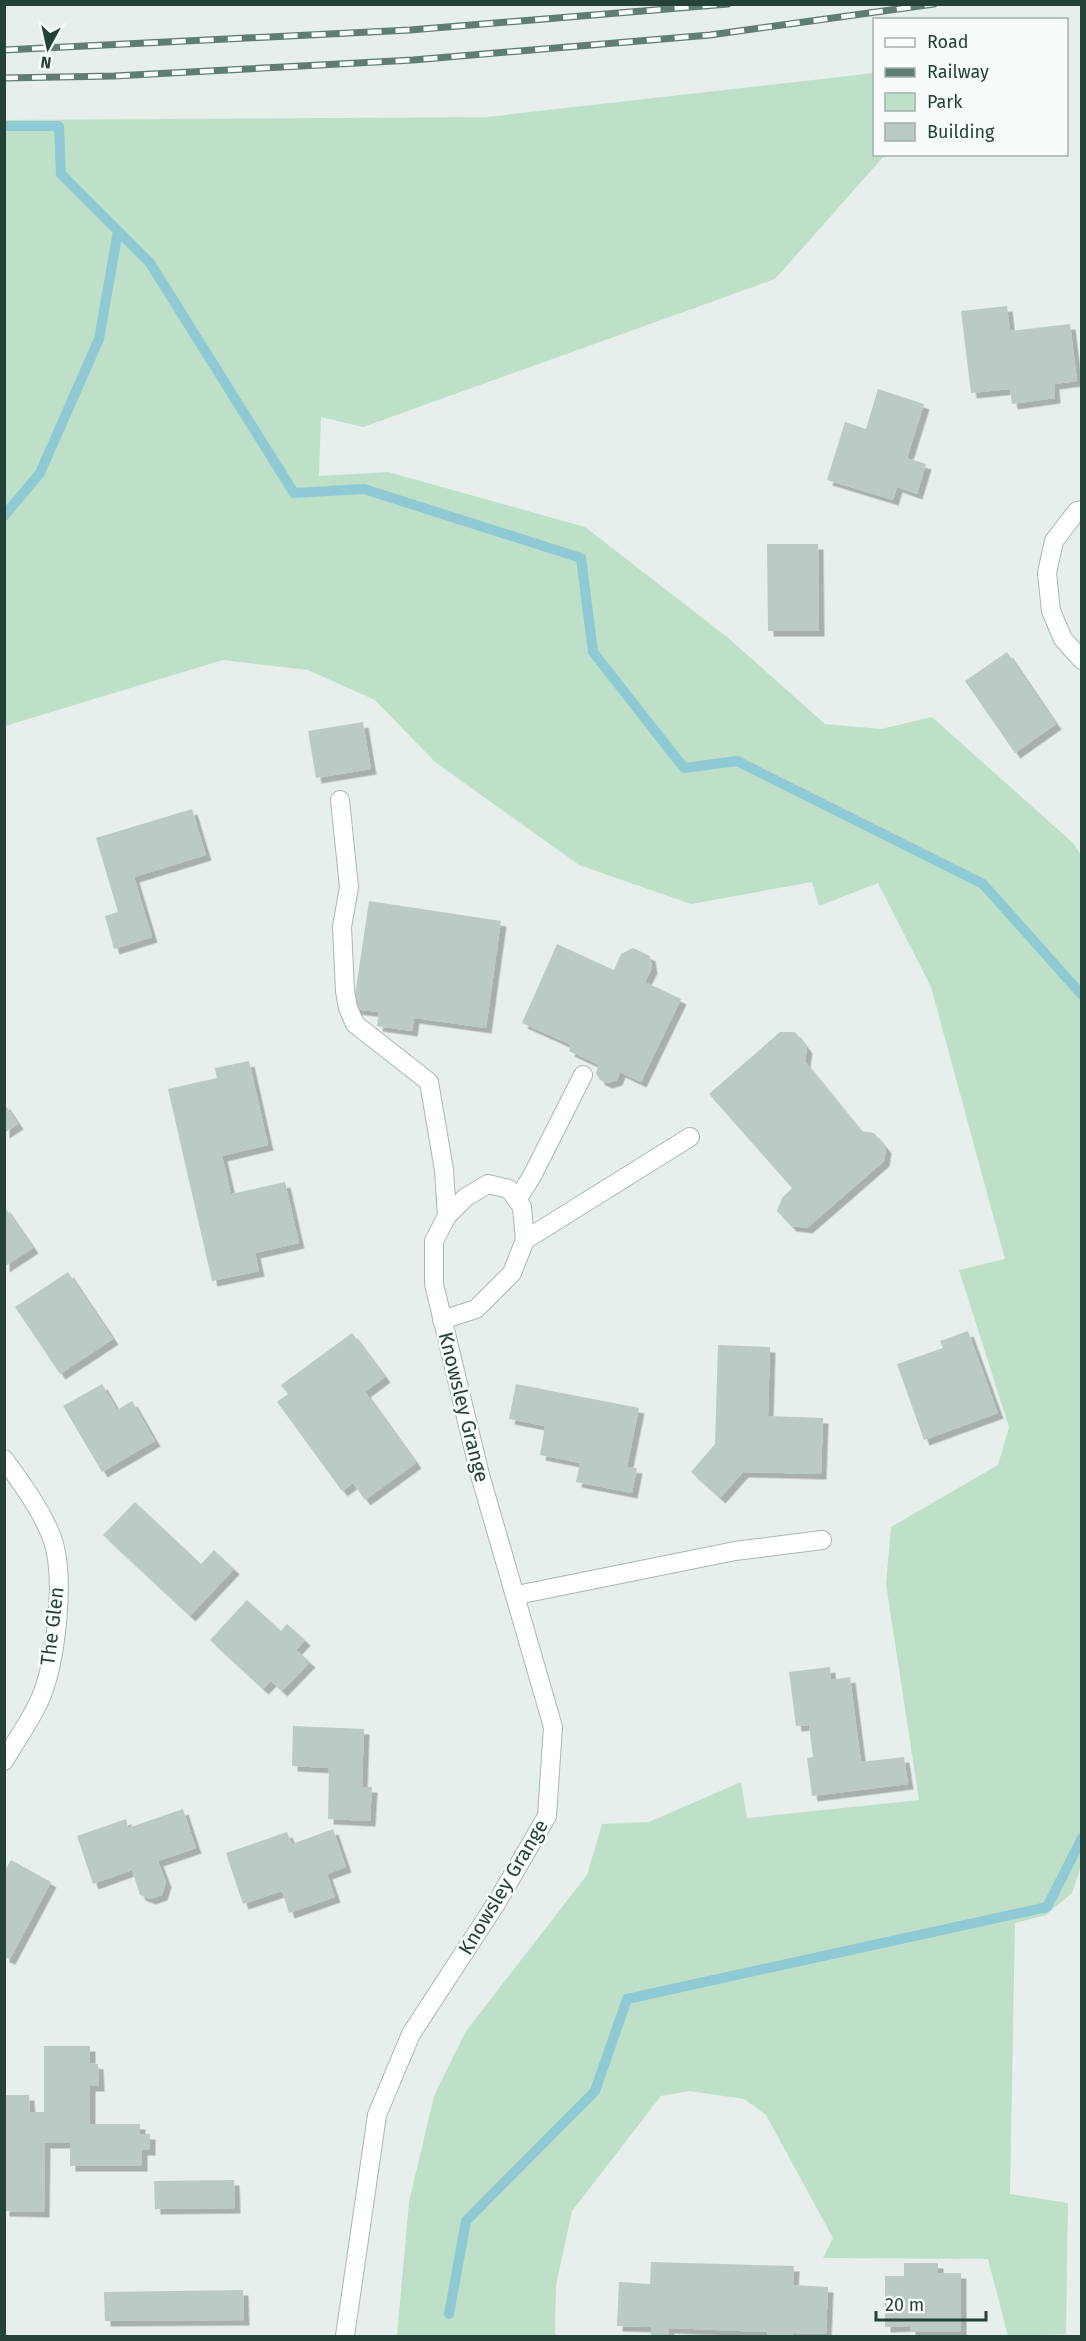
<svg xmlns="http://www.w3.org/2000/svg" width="1086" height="2341" font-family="'Fira Sans',sans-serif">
  <defs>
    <filter id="shadow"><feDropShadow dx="5.5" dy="5.5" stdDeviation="0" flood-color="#0004"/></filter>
  </defs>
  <rect width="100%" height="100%" fill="#e6efeb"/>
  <path fill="#bfe0c8" d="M874,73v81l11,1 -110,124 -412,148 -42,-10 -2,59 69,-4 197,55 142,110 98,87 56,5 51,-12 141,126 8,12v1011l-9,27 -26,22 -31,8 -5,271 58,9 -2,131 -58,2 -20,-77 -165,-1 10,-20 -67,-123 -22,-16 -55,-8 -28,5 -89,115 -16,74 -1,51h-158l12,-134 25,-106 32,-65 121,-156 15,-51 47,-2 92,-40 6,36 172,-18 -33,-216 5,-57 107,-62 11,-38 -50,-157 46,-11 -74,-272 -53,-104 -59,23 -7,-24 -121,22 -112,-39 -144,-103 -60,-62 -67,-30 -85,-10 -218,66v-606l482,-3z"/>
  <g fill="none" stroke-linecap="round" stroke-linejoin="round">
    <path stroke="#8ec9d4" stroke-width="10" d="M4,126h55l2,48 89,89 144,230 70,-4 217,69 12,94 91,116 53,-7 246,123 99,111
      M4,516l36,-43 59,-134 19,-108
      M449,2314l17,-93 129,-130 32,-92 420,-92 35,-69"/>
  </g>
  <path fill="#bbcac4" filter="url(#shadow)" d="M1007,306l3,25 60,-7 7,57 -23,3 1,14 -43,6 -2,-15 -39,4 -10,-82z
    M878,389l46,15 -17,54 19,6 -9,30 -20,-7 -4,13 -66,-20 18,-58 21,7z
    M767,544h51l1,87h-51z
    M1007,652l49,72 -41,29 -50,-72z
    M363,722l8,47 -55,9 -8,-47z
    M192,809l14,46 -72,22 18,60 -38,12 -9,-33 13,-4 -22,-74z
    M369,901l132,20 -15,107 -72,-10 -2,13 -35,-5 2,-14 -26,-3z
    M557,944l57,26 7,-16 12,-6 17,8 2,12 -7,14 36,17 -40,83 -21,-10 -3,8 -10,3 -7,-3 -4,-7 3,-8 -30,-14 2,-6 -49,-22z
    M780,1032h15l12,16 -2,14 56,69 13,2 12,15 -2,13 -77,67 -16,-2 -14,-15 5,-13 10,-10 -83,-94z
    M249,1061l19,84 -46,11 9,38 54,-12 14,61 -44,10 4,18 -47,10 -44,-192 49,-11 -2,-10z
    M4,1103l14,21 -14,9z
    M4,1206l29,42 -29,19z
    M68,1272l45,67 -53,35 -45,-67z
    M968,1331l30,82 -74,27 -27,-76 46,-16 -3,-7z
    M352,1333l33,44 -20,15 51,71 -51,37 -12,-17 -11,8 -65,-89 11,-8 -7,-9z
    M718,1345l52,2 -2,69 55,2 -2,56 -78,-2 -23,26 -29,-26 24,-28z
    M102,1384l15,26 15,-9 23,40 -53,31 -39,-66z
    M516,1384l123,24 -12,59 10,1 -5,25 -56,-11 4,-19 -40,-8 5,-29 -36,-7z
    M135,1502l66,62 13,-14 20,19 -44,47 -87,-81z
    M247,1600l34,31 6,-7 18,16 -9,10 14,12 -28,29 -11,-10 -8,8 -53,-49z
    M830,1667l1,13 19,-3 11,85 43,-5 4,27 -96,12 -5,-38 6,-1 -4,-32 -13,1 -7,-54z
    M293,1726l71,3 -2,58h10l-2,34 -42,-2 1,-51 -37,-2z
    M183,1809l13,39 -38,13 8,21 -4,13 -12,4 -10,-4 -8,-25 -39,14 -16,-48 49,-17 2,9z
    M333,1829l13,38 -19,7 8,23 -46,16 -7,-22 -39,13 -17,-51 61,-21 5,12z
    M11,1860l40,22 -41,77 -6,-2v-85z
    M44,2046h46v17l8,1 1,22h-9v38h50v10h10v16h-8v16h-72v-23h-25l-1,69 -40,-1v-116h25l1,17h14z
    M234,2180l1,28 -80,1 -1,-28z
    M651,2262l143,4 -1,19 35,2 -2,47 -33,-1v3h-26v-4l-98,-4v8l-18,-1v-8l-34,-1 2,-44 31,2z
    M904,2263h34v10h23v59h-51v-6l-25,1v-51h19z
    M243,2290l1,30 -139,1 -1,-29z"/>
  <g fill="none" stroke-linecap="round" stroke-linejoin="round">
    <g stroke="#a8b8b2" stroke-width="20">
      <path id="minor" d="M1082,510l-5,1 -23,30 -7,32 4,38 12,28 19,21
        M340,800l9,87 -7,40 3,64 3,17 7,16 74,58 15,88 3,46
        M517,1200l15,-24 51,-101
        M525,1240l165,-103
        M4,1459c18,25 37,50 48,79 14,37 4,123 -11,159 -9,22 -25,43 -37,64
        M517,1595l218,-44 87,-11
        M345,2336l32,-221 34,-81 86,-132 50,-86 6,-89 -73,-252 -46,-191v-43l13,-25 19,-19 22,-13 21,5 13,18 3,33 -13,33 -36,36 -34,11"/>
    </g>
    <use href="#minor" stroke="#fff" stroke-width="18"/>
    <g stroke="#5f7d75" stroke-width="7">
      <path id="rail" d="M4,50l406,-20 318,-26
        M4,78l110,-2 299,-16 297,-25 224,-31"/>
    </g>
    <use href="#rail" stroke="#f7fbf9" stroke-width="4.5" stroke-dasharray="14" stroke-linecap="butt"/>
  </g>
  <g text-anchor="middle" stroke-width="5" stroke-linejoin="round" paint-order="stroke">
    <g font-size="20" fill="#24423a" stroke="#f7fbf9">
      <text transform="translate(464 1407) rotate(76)" y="7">Knowsley Grange</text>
      <text transform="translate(52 1626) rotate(-83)" y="7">The Glen</text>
      <text transform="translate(503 1887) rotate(-59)" y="7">Knowsley Grange</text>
    </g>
  </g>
  <rect width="1086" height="2341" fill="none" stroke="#24423a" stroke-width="12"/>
  <rect x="873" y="18" width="195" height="138" fill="#f7fbf9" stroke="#a3b1ad" stroke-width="1.5"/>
  <rect x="885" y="38" width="30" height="9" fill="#ffffff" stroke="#a3b1ad" stroke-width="1.5"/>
  <text x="927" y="48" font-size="18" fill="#24423a">Road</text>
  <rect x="885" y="68" width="30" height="9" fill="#5f7d75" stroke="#a3b1ad" stroke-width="1.5"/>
  <text x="927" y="78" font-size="18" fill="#24423a">Railway</text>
  <rect x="885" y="93" width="30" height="18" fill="#bfe0c8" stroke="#a3b1ad" stroke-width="1.5"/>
  <text x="927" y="108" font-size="18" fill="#24423a">Park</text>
  <rect x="885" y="123" width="30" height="18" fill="#bbcac4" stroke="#a3b1ad" stroke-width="1.5"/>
  <text x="927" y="138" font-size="18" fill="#24423a">Building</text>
  <g transform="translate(48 48) rotate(188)" stroke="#f7fbf9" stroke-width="4.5" paint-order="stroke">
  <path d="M0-4.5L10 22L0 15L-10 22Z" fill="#24423a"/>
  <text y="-9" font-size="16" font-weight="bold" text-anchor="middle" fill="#24423a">N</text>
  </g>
  <path d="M876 2311v9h110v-9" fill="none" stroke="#24423a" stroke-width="3"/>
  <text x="885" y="2311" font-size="18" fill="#24423a" stroke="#f7fbf9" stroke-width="4.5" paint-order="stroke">20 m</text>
</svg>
